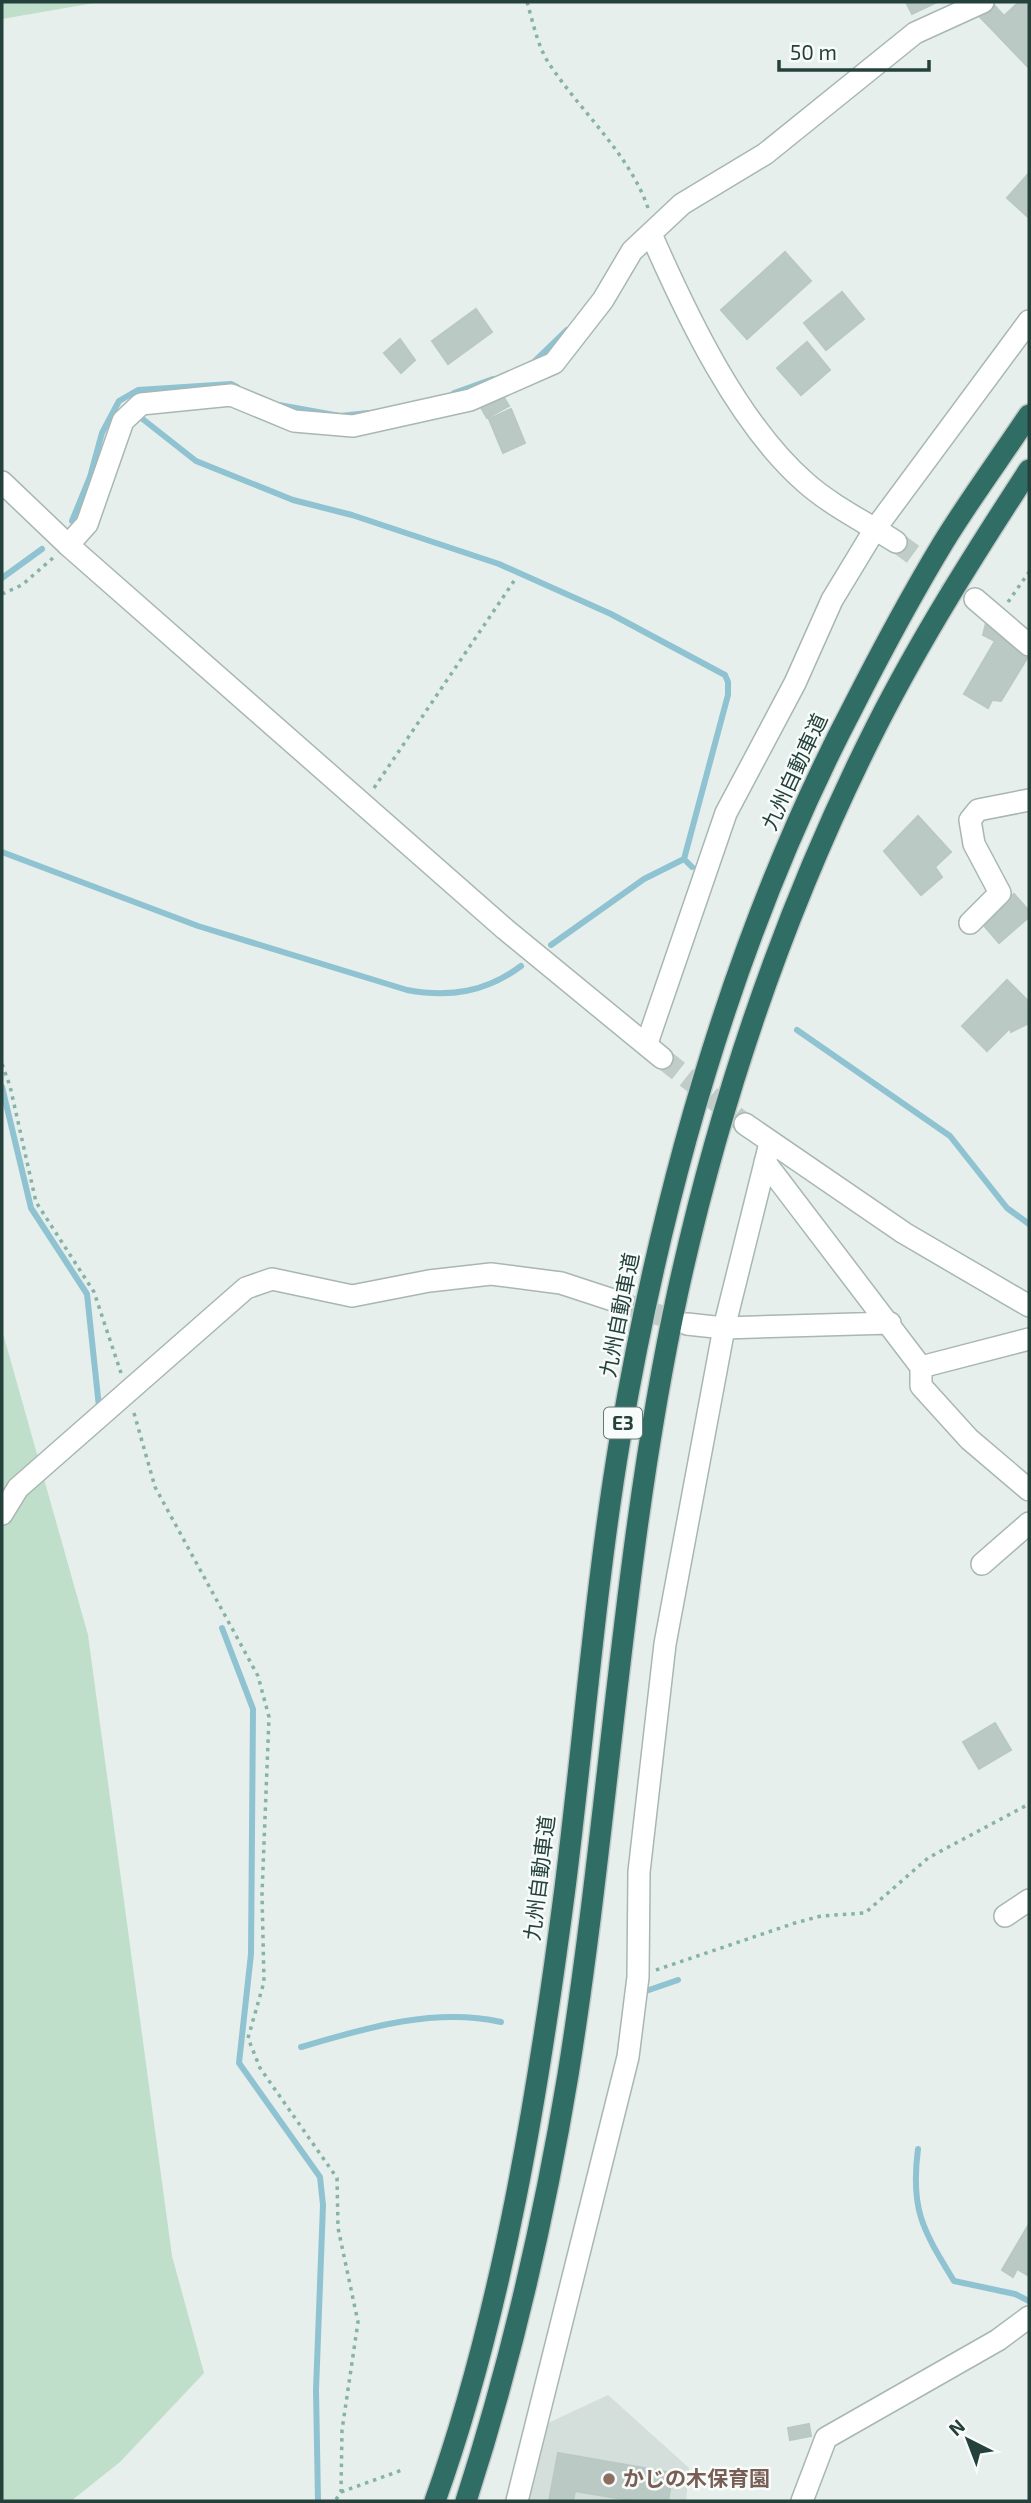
<svg xmlns="http://www.w3.org/2000/svg" width="1031" height="2503" font-family="'Exo 2','Noto Sans JP',sans-serif">
  <rect width="100%" height="100%" fill="#e6efeb"/>
  <path fill="#d4deda" d="M608,2395l81,73 -3,33h-157l17,-77z"/>
  <path fill="#bfdfca" d="M2,2h98l-98,17z
    M2,1330l86,305 84,621 32,117 -84,89 -49,39h-69z"/>
  <g fill="none" stroke-linecap="round" stroke-linejoin="round">
    <path stroke="#8fc3d2" stroke-width="6" d="M535,361l32,-31
      M454,393l39,-14
      M279,405l61,11 28,-3
      M135,413l61,48 97,39 59,15 147,49 112,50 114,61 3,7v13l-44,164 -40,20 -93,66
      M72,521l18,-44 12,-44 17,-32 19,-11 93,-6 6,3
      M2,578l40,-29
      M2,852l196,74 209,64c43,8 79,2 114,-24
      M684,859l8,8
      M797,1030l153,106 57,72 22,16
      M2,1087l29,121 56,86 12,113
      M222,1628l31,81 -2,245 -12,109 81,114 3,28 -7,185 2,111
      M646,1991l32,-11
      M301,2047c65,-19 133,-40 200,-25
      M918,2149c-8,61 5,81 36,132l61,13 14,7"/>
  </g>
  <path fill="#bbc9c5" stroke="#b8c8c3" stroke-width="2" d="M906,2h31l-25,12z
    M1019,2h10v66l-50,-52 13,-13 12,13z
    M1029,173v45l-22,-20z
    M785,252l26,29 -64,58 -26,-29z
    M842,292l22,27 -38,31 -22,-27z
    M476,309l16,23 -44,32 -16,-23z
    M400,339l15,21 -14,13 -17,-20z
    M807,342l23,28 -29,25 -24,-27z
    M502,394l7,12 -22,12 -7,-12z
    M511,409l14,34 -22,10 -14,-34z
    M987,619l42,36 -28,46 -9,-1 -4,8 -24,-14 31,-53 -12,-6z
    M918,816l33,36 -16,15 7,10 -21,18 -37,-44z
    M1014,894l15,17v6l-30,26 -18,-21z
    M1007,980l22,22 -2,22 -16,8 -1,-4 -23,23 -25,-25z
    M995,1723l16,27 -32,19 -16,-27z
    M1029,2224v52l-12,-7 -4,8 -11,-7z
    M809,2424l2,12 -21,4 -2,-12z
    M558,2453l115,20 -5,28h-34l-59,-10 -2,10h-24z"/>
  <g fill="none" stroke-linecap="round" stroke-linejoin="round">
    <path stroke="#bfccc8" stroke-width="21" stroke-dasharray="21 10" stroke-linecap="butt" d="M896,542l75,54
      M622,1303l65,21"/>
    <path stroke="#bfccc8" stroke-width="21" stroke-dasharray="21 10" stroke-linecap="butt" d="M662,1058l83,66"/>
    <g stroke="#a8b7b3" stroke-width="24">
      <path id="minor" d="M651,234c36,82 87,190 155,249 26,23 61,40 90,59
        M68,545l19,-21 36,-103 18,-17 90,-9 63,26 59,5 117,-26 84,-37 49,-63 29,-49 50,-47 83,-50 150,-121 68,-31
        M975,599l54,46
        M970,923l30,-30 -26,-49 -4,-24 8,-10 51,-10
        M647,1043l79,-230 69,-130 37,-83 43,-71 154,-208
        M765,1162l156,205 108,-28
        M687,1324l37,4 166,-5
        M921,1367v19l48,53 60,51
        M2,1514l16,-26 228,-200 26,-9 80,17 77,-15 62,-7 70,9 61,20
        M982,1564l47,-41
        M1005,1916l24,-16
        M517,2501l111,-444 10,-80 1,-105 26,-228 59,-316 46,-185
        M802,2501l24,-63 172,-98 31,-23"/>
    </g>
    <g stroke="#a8b7b3" stroke-width="24">
      <path id="tertiary" d="M2,482l66,63 437,384 157,129
        M745,1124l159,109 125,73"/>
    </g>
    <g stroke="#c2cac8" stroke-width="24">
      <path id="motorway" d="M435,2501c68,-190 104,-413 130,-613 19,-150 30,-300 55,-449 43,-251 114,-505 233,-732 28,-55 58,-111 90,-164 27,-44 58,-86 86,-128
        M466,2501c45,-139 78,-282 102,-426 42,-261 54,-526 110,-784 43,-195 108,-386 198,-564 45,-89 99,-174 153,-257"/>
    </g>
    <path stroke="#86b2a7" stroke-width="3.5" stroke-dasharray="3.5 5" stroke-linecap="butt" d="M527,2c6,20 10,42 21,60 31,48 81,91 100,146
      M2,594l20,-9 32,-28
      M1008,602l21,-30
      M374,788l140,-207
      M2,1064l8,22 26,116 58,90 27,81
      M134,1413l21,74 103,189 11,41 -7,177 2,88 -16,56 12,30 77,110 1,50 20,94 -16,108 -1,62 -6,9
      M656,1970l139,-47 26,-7 44,-3 63,-55 101,-54
      M341,2492l64,-23"/>
    <use href="#minor" stroke="#fff" stroke-width="21"/>
    <use href="#tertiary" stroke="#fff" stroke-width="21"/>
    <use href="#motorway" stroke="#306d65" stroke-width="21"/>
  </g>
  <circle fill="#8d6e63" stroke="#f7fbf9" stroke-width="2.5" cx="609" cy="2479" r="7"/>
  <g text-anchor="middle" stroke-width="5" stroke-linejoin="round" paint-order="stroke">
    <rect fill="#f7fbf9" stroke="#637974" stroke-width="2" x="604" y="1407.5" width="38" height="31" rx="5"/>
    <g font-size="19" font-weight="bold" fill="#24413b">
      <text x="623" y="1430">E3</text>
    </g>
    <g font-size="21" fill="#24413b" stroke="#f7fbf9">
      <text transform="translate(795 772) rotate(-65)" y="7">九州自動車道</text>
      <text transform="translate(620 1315) rotate(-79)" y="7">九州自動車道</text>
      <text transform="translate(540 1878) rotate(-83)" y="7">九州自動車道</text>
    </g>
    <g font-size="21" font-weight="bold" fill="#785e54" stroke="#f7fbf9" text-anchor="start">
      <text x="623" y="2486">かじの木保育園</text>
    </g>
  </g>
  <rect width="1031" height="2503" fill="none" stroke="#24413b" stroke-width="7"/>
  <g transform="translate(968 2440) rotate(318)" stroke="#f7fbf9" stroke-width="5" paint-order="stroke">
  <path d="M0-5L12 26L0 18L-12 26Z" fill="#24413b"/>
  <text y="-10" font-size="19" font-weight="bold" text-anchor="middle" fill="#24413b">N</text>
  </g>
  <path d="M779 60v10h150v-10" fill="none" stroke="#24413b" stroke-width="3.5"/>
  <text x="790" y="60" font-size="21" fill="#24413b" stroke="#f7fbf9" stroke-width="5" paint-order="stroke">50 m</text>
</svg>
